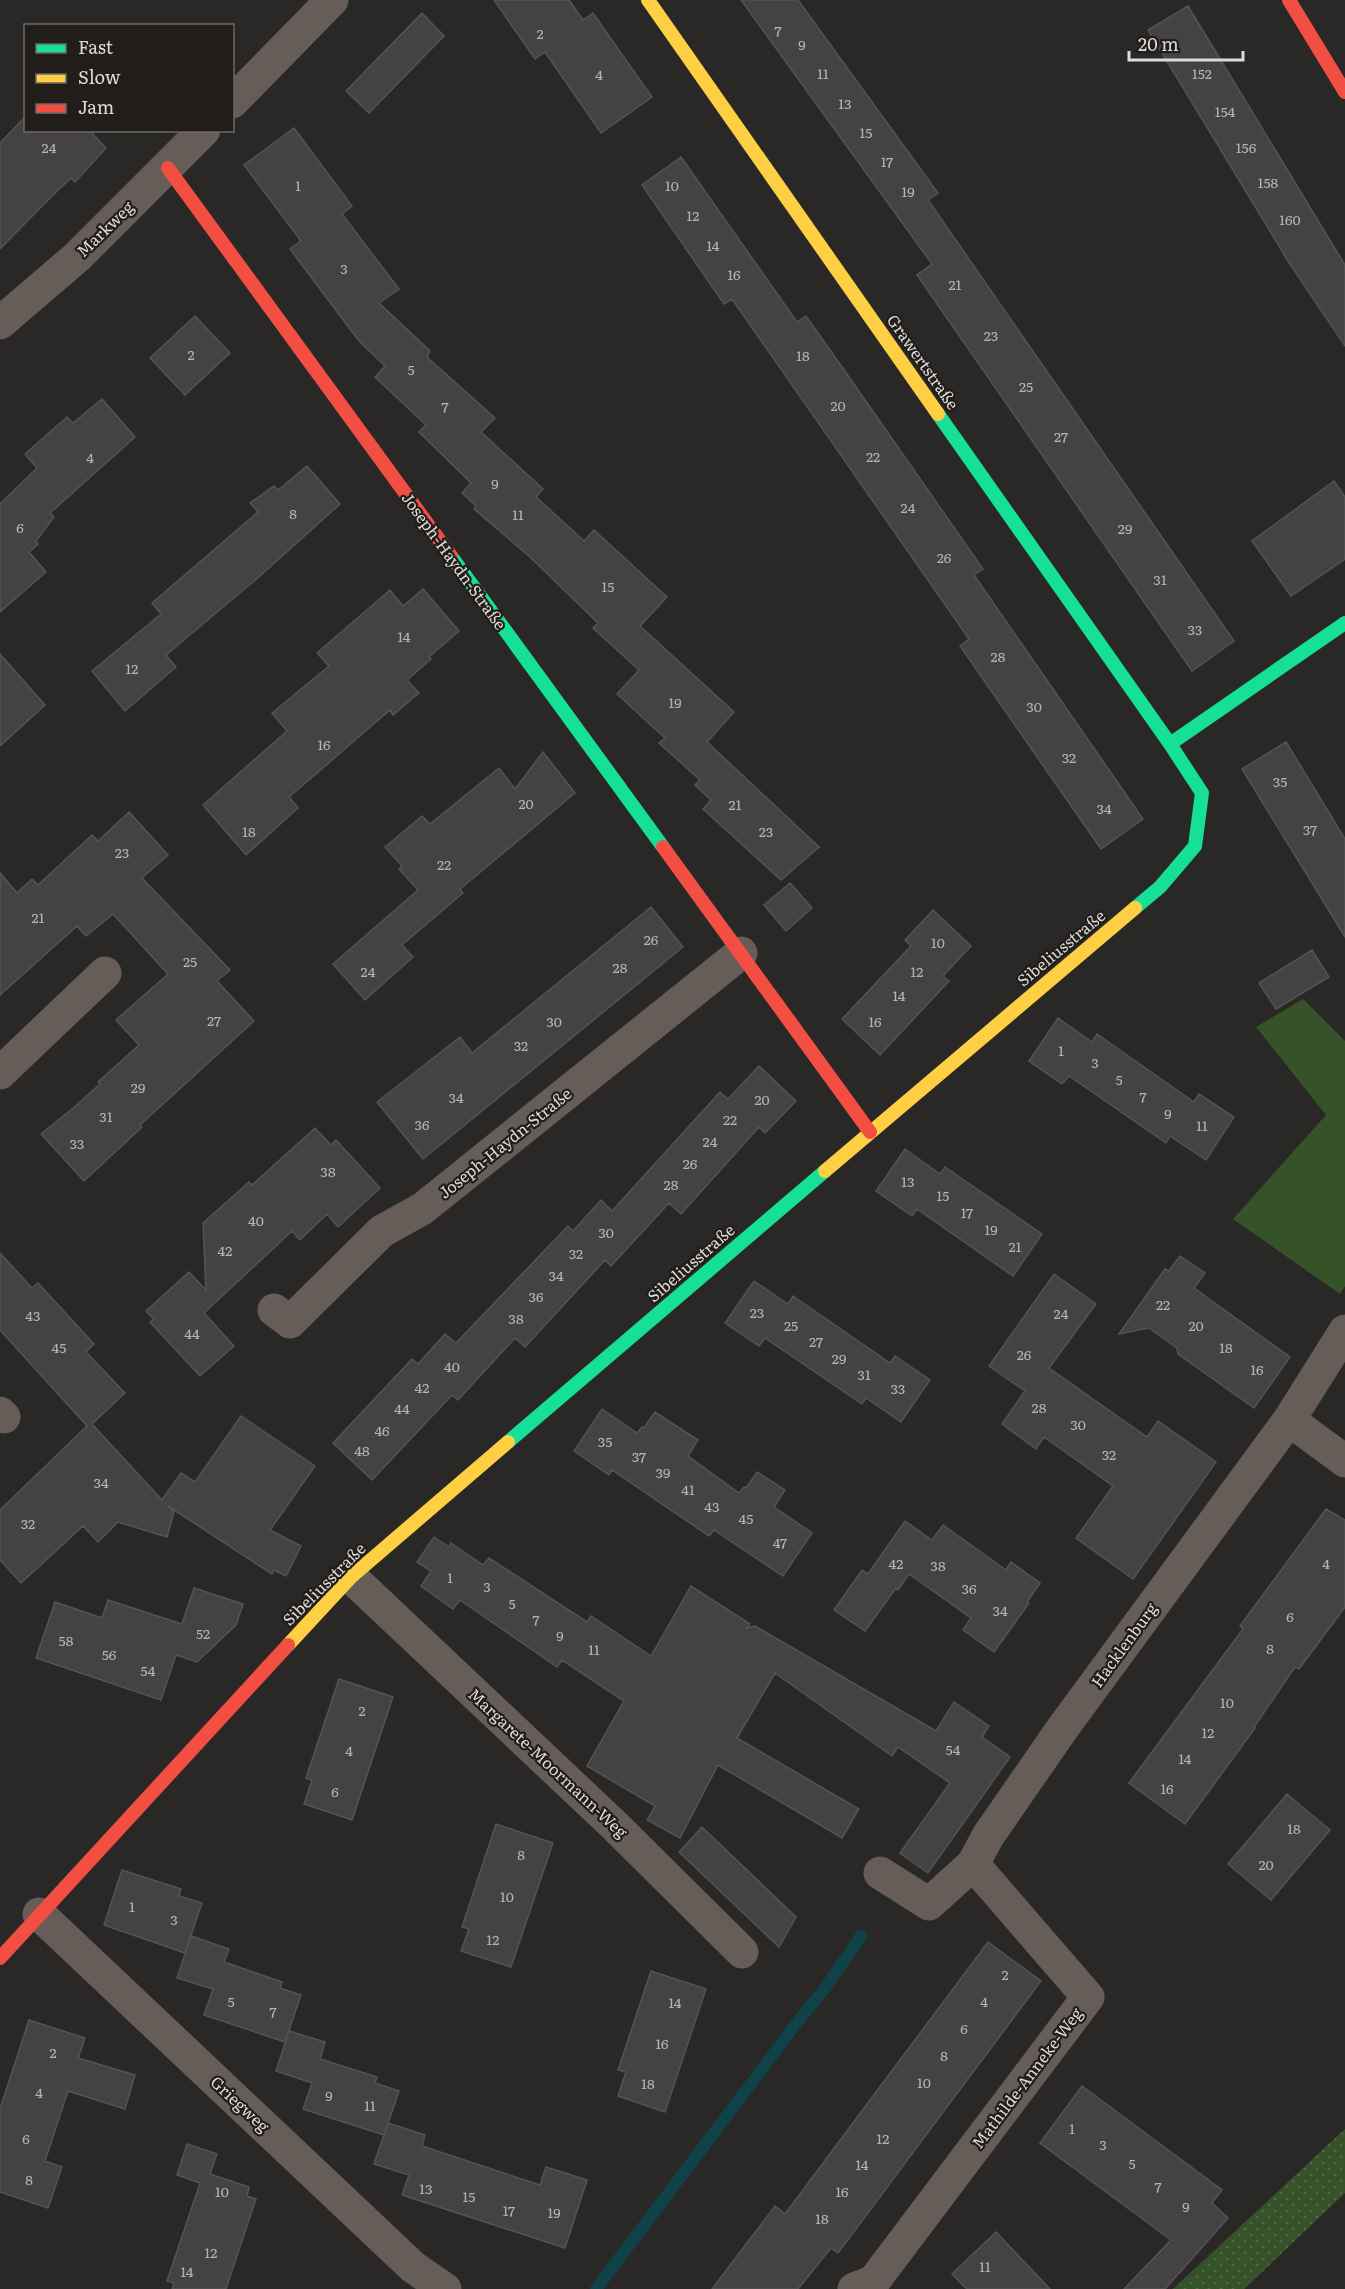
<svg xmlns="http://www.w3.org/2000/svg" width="1345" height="2289" font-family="Literata,serif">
  <defs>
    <pattern id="grass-dots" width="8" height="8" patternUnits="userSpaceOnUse" patternTransform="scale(1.5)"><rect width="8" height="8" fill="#355229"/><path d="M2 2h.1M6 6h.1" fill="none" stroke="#526a47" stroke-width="1.8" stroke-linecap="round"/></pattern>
  </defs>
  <rect width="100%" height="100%" fill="#2a2826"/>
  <path fill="url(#grass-dots)" d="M1345,2129v64l-101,96h-71z"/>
  <path fill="#355229" d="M1303,999l42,42v245l-5,8 -107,-75 93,-104 -70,-88z"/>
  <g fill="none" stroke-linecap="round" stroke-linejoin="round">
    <path stroke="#0f4249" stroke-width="12" d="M596,2289l203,-269 27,-33 35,-51"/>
  </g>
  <path fill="#444243" stroke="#555353" stroke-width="1.5" d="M494,0h75l14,20 10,-7 59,84 -51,36 -56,-81 -10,7z
    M741,0h57l140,193 -10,7 306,441 -42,30 -275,-396 15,-11z
    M1188,6l157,259v81l-57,-85 -140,-231z
    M422,13l22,23 -75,77 -23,-22z
    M25,117l1,13h63l17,18 -31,34 -4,-4 -21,20 -50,51v-106z
    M294,128l58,78 -10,8 57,75 -20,14 51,48 -3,6 68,61 -14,14 62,57 -7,8 48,44 10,-11 73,67 -27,29 94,86 -27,30 112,105 -38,33 -78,-71 8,-9 -16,-15 5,-5 -41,-37 6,-5 -48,-44 22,-24 -46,-42 5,-5 -68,-66 -56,-48 2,-3 -14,-13 9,-10 -52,-51 7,-7 -51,-48 10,-11 -26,-25 -69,-92 11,-8 -57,-76z
    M681,157l116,165 9,-6 36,51 141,202 -9,6 169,244 -42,30 -141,-203 9,-7 -237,-340 -8,5 -82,-119z
    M195,316l35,37 -45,42 -35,-37z
    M102,399l33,38 -85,76 4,4 -18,24 2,3 -9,8 17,20 -46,40v-108l37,-36 -12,-14 42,-37 6,6z
    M307,466l33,38 -80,72 -94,79 10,12 -51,44 -33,-40 69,-57 -9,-11 106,-91 -8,-9 24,-17 4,4z
    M1334,481l11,16v62l-54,37 -39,-55z
    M423,589l36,42 -30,26 2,2 -24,21 12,13 -26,22 -3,-5 -101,87 9,11 -52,47 -43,-50 84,-74 -15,-18 57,-47 -12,-13 73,-63 13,16z
    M0,654l45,51 -45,41z
    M1286,742l59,97v98l-103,-168z
    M543,752l32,41 -115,96 3,4 -61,52 11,12 -48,43 -32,-36 85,-74 -19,-21 3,-3 -17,-19 37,-31 8,8 69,-56 16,21z
    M129,812l39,43 -26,23 88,92 -13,11 37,40 -114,104 2,2 -58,54 -43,-47 31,-25 28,-25 -2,-2 41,-37 -23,-25 52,-46 -55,-60 -27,22 -9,-10 -77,69v-122l17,20 15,-14 6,6 54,-50 6,6z
    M790,883l22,25 -26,23 -22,-26z
    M651,907l32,40 -260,212 -46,-57 83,-65 12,16z
    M933,910l38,36 -28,30 6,5 -69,74 -38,-36 69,-73 -6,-6z
    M1312,950l17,27 -53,32 -17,-26z
    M1058,1018l34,24 5,-8 97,68 5,-8 35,23 -28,43 -36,-24 -4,7 -97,-67 -7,8 -33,-23z
    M759,1066l37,35 -31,32 -6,-6 -78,87 -12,-11 -58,63 -6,-6 -80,87 -10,-9 -57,62 -6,-5 -80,85 -39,-37 79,-84 6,5 27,-30 11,9 112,-117 5,5 28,-31 11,11 108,-119 8,7z
    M315,1128l16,17 5,-5 44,48 -42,39 -11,-13 -27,26 -8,-9 -88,82 30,33 -34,30 -50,-54 4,-3 -8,-8 43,-39 17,18 -3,-67 46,-41 3,3z
    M905,1149l35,25 5,-7 97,67 -29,42 -96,-67 -5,7 -36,-25z
    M0,1253l32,35 6,-5 56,61 -8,8 39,41 -33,31 70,76 19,-27 14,9 46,-66 74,50 -45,64 31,16 -15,30 -12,-6 -2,4 -104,-68 6,6 -7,25 -49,-15 -20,20 -15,-16 -62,57 -21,-23v-50l87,-84 -87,-96z
    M1180,1256l25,17 -11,15 96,69 -36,51 -76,-54 -1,-6 -28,-20 -30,6 46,-65 4,2z
    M1054,1274l42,30 -47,64 98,69 11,-16 58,41 -83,117 -57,-41 37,-52 -69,-49 -8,12 -34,-25 23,-33 -36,-25z
    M754,1281l34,23 5,-8 97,67 5,-7 35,24 -29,42 -35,-24 -4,6 -97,-66 -6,8 -34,-23z
    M602,1409l35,24 5,-6 2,1 11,-16 43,28 -10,16 51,37 5,-6 2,1 11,-16 28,18 -11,17 38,26 -29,43 -69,-46 -5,6 -97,-66 -3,5 -35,-24z
    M1326,1509l19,11v87l-46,62 -4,-2 -41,60 1,1 -70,96 -56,-41 114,-154 -3,-3z
    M905,1521l27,19 11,-15 63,45 5,-8 29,21 -13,19 2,1 -35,49 -31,-22 8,-12 -62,-44 -11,16 -2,-2 -31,43 -31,-21 28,-40 6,4z
    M434,1537l15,10 2,-4 32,22 6,-7 98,64 4,-6 60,40 40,-70 59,38 -3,4 8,-2 181,105 18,-29 35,24 -7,11 28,20 -82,116 -28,-20 50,-70 -52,-36 -6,9 -117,-83 -38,65 122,71 -17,29 -124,-73 -38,73 -33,-18 8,-14 -68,-40 37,-65 -62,-41 -5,7 -97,-67 -7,9 -32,-23 10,-15 -14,-9z
    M194,1588l49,16 -7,21 -39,37 -21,-7 -15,45 -125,-42 19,-56 47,16 6,-18 74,24z
    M339,1679l54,18 -41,123 -48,-16 8,-24 -6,-2z
    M1287,1794l43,36 -59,70 -43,-36z
    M496,1824l57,19 -42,124 -50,-16 8,-22 -7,-2z
    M702,1827l94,90 -17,30 -100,-95z
    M122,1870l59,19 -2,7 23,7 -17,50 -81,-28z
    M191,1936l38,13 -5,13 58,20 -2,6 21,7 -16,47 -81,-27 9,-26 -36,-11z
    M988,1942l53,39 -203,272 -7,-5 -33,41h-86l63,-83 10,8z
    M651,1971l55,18 -41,123 -47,-16 8,-24 -8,-2z
    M29,2020l56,18 -7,20 57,17 -10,34 -57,-18 -23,70 17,6 -14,41 -48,-16v-83z
    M289,2031l36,11 -5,17 57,18 -2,6 24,8 -15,44 -81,-26 9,-26 -36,-12z
    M1082,2086l140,104 -10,13 16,15 -63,71h-41l47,-49 -131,-97z
    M388,2123l37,12 -3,11 118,39 6,-18 41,13 -22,68 -163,-53 7,-20 -35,-11z
    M187,2144l30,10 -7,20 39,13 -2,9 9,3 -30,90h-54l2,-6 -7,-2 33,-98 -23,-8z
    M996,2232l54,57h-83l-15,-15z"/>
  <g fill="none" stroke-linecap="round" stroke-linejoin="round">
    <path stroke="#665d59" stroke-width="33" d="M232,102l100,-102
      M0,323l77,-66 127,-127
      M0,1073l105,-100
      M274,1310l16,12 92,-91 40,-22 319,-256
      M0,1413l4,4
      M1289,1420l56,41
      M351,1577l263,248 128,127
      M880,1873l49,31 44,-40 15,-28 74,-107 227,-309 56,-89
      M39,1914l374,353 32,22
      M854,2289l20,-8 214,-284 -115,-133"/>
    <path stroke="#16e098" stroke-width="14" d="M938,414l232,330
      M451,556l212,291
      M1135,908l25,-21 35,-41 7,-53 -32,-49 175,-121
      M508,1442l317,-271"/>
    <path stroke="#ffcf43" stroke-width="14" d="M648,0l290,414
      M825,1171l310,-263
      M288,1645l63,-68 157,-135"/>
    <path stroke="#f24e42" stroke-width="14" d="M1289,0l56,92
      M168,168l283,388
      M663,847l207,285
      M0,1958l288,-313"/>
  </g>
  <g text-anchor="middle" stroke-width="4.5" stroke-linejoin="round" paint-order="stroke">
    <g font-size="14" fill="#b7b5b4">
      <text x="778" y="36">7</text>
      <text x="540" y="39">2</text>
      <text x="802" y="50">9</text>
      <text x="823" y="79">11</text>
      <text x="1202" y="79">152</text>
      <text x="599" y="80">4</text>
      <text x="845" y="109">13</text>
      <text x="1225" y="117">154</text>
      <text x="866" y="138">15</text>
      <text x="49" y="153">24</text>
      <text x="1246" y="153">156</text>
      <text x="887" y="167">17</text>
      <text x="1268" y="188">158</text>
      <text x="298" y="191">1</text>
      <text x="672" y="191">10</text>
      <text x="908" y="197">19</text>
      <text x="693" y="221">12</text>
      <text x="1290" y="225">160</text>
      <text x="713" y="251">14</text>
      <text x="344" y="274">3</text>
      <text x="734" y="280">16</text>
      <text x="955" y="290">21</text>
      <text x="991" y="341">23</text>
      <text x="191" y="360">2</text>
      <text x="803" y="361">18</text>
      <text x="411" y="375">5</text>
      <text x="1026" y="392">25</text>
      <text x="838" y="411">20</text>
      <text x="445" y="412">7</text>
      <text x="1061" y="442">27</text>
      <text x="873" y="462">22</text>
      <text x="90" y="463">4</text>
      <text x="495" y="489">9</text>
      <text x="908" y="513">24</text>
      <text x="293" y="519">8</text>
      <text x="518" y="520">11</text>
      <text x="20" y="533">6</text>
      <text x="1125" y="534">29</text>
      <text x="944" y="563">26</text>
      <text x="1160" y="585">31</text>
      <text x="608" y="592">15</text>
      <text x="1195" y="635">33</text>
      <text x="404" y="642">14</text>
      <text x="998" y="662">28</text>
      <text x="132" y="674">12</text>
      <text x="675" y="708">19</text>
      <text x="1034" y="712">30</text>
      <text x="324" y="750">16</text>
      <text x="1069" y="763">32</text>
      <text x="1280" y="787">35</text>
      <text x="526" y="809">20</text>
      <text x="735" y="810">21</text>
      <text x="1104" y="814">34</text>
      <text x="1310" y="835">37</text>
      <text x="249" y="837">18</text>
      <text x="766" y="837">23</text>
      <text x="122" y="858">23</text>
      <text x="444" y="870">22</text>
      <text x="38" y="923">21</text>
      <text x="651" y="945">26</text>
      <text x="938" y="948">10</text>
      <text x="190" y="967">25</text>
      <text x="620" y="973">28</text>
      <text x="368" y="977">24</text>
      <text x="917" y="977">12</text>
      <text x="899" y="1001">14</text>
      <text x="214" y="1026">27</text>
      <text x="554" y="1027">30</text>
      <text x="875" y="1027">16</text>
      <text x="521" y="1051">32</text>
      <text x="1061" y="1056">1</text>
      <text x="1095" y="1068">3</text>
      <text x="1119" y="1085">5</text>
      <text x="138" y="1093">29</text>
      <text x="1143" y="1102">7</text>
      <text x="456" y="1103">34</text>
      <text x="762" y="1105">20</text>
      <text x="1168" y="1119">9</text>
      <text x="106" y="1122">31</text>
      <text x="730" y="1125">22</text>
      <text x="422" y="1130">36</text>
      <text x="1202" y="1131">11</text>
      <text x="710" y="1147">24</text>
      <text x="77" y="1149">33</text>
      <text x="690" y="1169">26</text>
      <text x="328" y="1177">38</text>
      <text x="908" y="1187">13</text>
      <text x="671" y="1190">28</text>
      <text x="943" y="1201">15</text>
      <text x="967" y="1218">17</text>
      <text x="256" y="1226">40</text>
      <text x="991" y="1235">19</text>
      <text x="606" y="1238">30</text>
      <text x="1015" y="1252">21</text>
      <text x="225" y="1256">42</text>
      <text x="576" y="1259">32</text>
      <text x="556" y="1281">34</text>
      <text x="536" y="1302">36</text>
      <text x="1163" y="1310">22</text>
      <text x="757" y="1318">23</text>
      <text x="1061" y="1319">24</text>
      <text x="33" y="1321">43</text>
      <text x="516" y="1324">38</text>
      <text x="791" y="1331">25</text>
      <text x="1196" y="1331">20</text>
      <text x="192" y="1339">44</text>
      <text x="816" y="1347">27</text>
      <text x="59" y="1353">45</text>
      <text x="1226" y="1353">18</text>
      <text x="1024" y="1360">26</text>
      <text x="839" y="1364">29</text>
      <text x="452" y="1372">40</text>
      <text x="1257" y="1375">16</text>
      <text x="864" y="1380">31</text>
      <text x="422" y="1393">42</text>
      <text x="898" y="1394">33</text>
      <text x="1039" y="1413">28</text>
      <text x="402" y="1414">44</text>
      <text x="1078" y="1430">30</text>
      <text x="382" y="1436">46</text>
      <text x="605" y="1447">35</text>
      <text x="362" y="1456">48</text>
      <text x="1109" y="1460">32</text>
      <text x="639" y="1462">37</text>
      <text x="663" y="1478">39</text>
      <text x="101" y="1488">34</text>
      <text x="688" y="1495">41</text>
      <text x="712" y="1512">43</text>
      <text x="746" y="1524">45</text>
      <text x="28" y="1529">32</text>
      <text x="780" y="1548">47</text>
      <text x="896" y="1569">42</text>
      <text x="1326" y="1569">4</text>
      <text x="938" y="1571">38</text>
      <text x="450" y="1583">1</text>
      <text x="487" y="1592">3</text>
      <text x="969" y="1594">36</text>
      <text x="512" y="1609">5</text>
      <text x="1000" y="1616">34</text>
      <text x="1290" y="1622">6</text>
      <text x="536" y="1625">7</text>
      <text x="203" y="1639">52</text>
      <text x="560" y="1641">9</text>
      <text x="66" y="1646">58</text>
      <text x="1270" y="1654">8</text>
      <text x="594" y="1655">11</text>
      <text x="109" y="1660">56</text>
      <text x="148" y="1676">54</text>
      <text x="1227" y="1708">10</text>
      <text x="362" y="1716">2</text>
      <text x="1208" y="1738">12</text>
      <text x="953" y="1755">54</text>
      <text x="349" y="1756">4</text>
      <text x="1185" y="1764">14</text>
      <text x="1167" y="1794">16</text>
      <text x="335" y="1797">6</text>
      <text x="1294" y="1834">18</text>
      <text x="521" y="1860">8</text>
      <text x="1266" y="1870">20</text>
      <text x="507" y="1902">10</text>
      <text x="132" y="1912">1</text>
      <text x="174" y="1925">3</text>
      <text x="493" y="1945">12</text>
      <text x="1005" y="1980">2</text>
      <text x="231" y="2007">5</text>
      <text x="984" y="2007">4</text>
      <text x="675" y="2008">14</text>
      <text x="273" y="2017">7</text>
      <text x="964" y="2034">6</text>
      <text x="662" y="2049">16</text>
      <text x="53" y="2058">2</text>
      <text x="944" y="2061">8</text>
      <text x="924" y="2088">10</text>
      <text x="648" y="2089">18</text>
      <text x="39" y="2098">4</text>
      <text x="329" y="2101">9</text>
      <text x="370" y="2111">11</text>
      <text x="1072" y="2134">1</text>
      <text x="26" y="2144">6</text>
      <text x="883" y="2144">12</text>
      <text x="1103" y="2150">3</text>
      <text x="1132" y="2169">5</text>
      <text x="862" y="2170">14</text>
      <text x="29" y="2185">8</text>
      <text x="1158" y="2192">7</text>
      <text x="426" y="2194">13</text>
      <text x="222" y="2197">10</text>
      <text x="842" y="2197">16</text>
      <text x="469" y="2202">15</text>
      <text x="1186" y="2212">9</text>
      <text x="509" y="2216">17</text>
      <text x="554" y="2218">19</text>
      <text x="822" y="2224">18</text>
      <text x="211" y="2258">12</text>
      <text x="985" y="2272">11</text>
      <text x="187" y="2277">14</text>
    </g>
    <g font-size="16" fill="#dddbd9" stroke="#211d1b">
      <text transform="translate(105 229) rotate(-44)" y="6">Markweg</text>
      <text transform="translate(923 362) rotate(55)" y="6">Grawertstraße</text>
      <text transform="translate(454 561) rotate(54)" y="6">Joseph-Haydn-Straße</text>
      <text transform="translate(1061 948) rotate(-40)" y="6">Sibeliusstraße</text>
      <text transform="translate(505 1143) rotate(-39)" y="6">Joseph-Haydn-Straße</text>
      <text transform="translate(691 1263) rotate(-41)" y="6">Sibeliusstraße</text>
      <text transform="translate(324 1584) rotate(-45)" y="6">Sibeliusstraße</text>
      <text transform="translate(1124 1645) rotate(-54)" y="6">Hacklenburg</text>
      <text transform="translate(548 1763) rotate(43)" y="6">Margarete-Moormann-Weg</text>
      <text transform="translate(1027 2078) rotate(-53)" y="6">Mathilde-Anneke-Weg</text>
      <text transform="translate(240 2104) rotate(43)" y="6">Griegweg</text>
    </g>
  </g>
  <rect x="24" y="24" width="210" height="108" fill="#211d1b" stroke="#6c6967" stroke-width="1.5"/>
  <rect x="36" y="44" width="30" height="9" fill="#16e098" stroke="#6c6967" stroke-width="1.5"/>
  <text x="78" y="54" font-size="18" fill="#dddbd9">Fast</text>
  <rect x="36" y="74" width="30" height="9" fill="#ffcf43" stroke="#6c6967" stroke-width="1.5"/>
  <text x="78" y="84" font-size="18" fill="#dddbd9">Slow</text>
  <rect x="36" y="104" width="30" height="9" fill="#f24e42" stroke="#6c6967" stroke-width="1.5"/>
  <text x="78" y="114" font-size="18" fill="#dddbd9">Jam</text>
  <path d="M1129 51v9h114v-9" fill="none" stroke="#dddbd9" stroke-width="3"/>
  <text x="1138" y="51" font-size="18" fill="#dddbd9" stroke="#211d1b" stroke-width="4.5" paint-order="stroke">20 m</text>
</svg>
